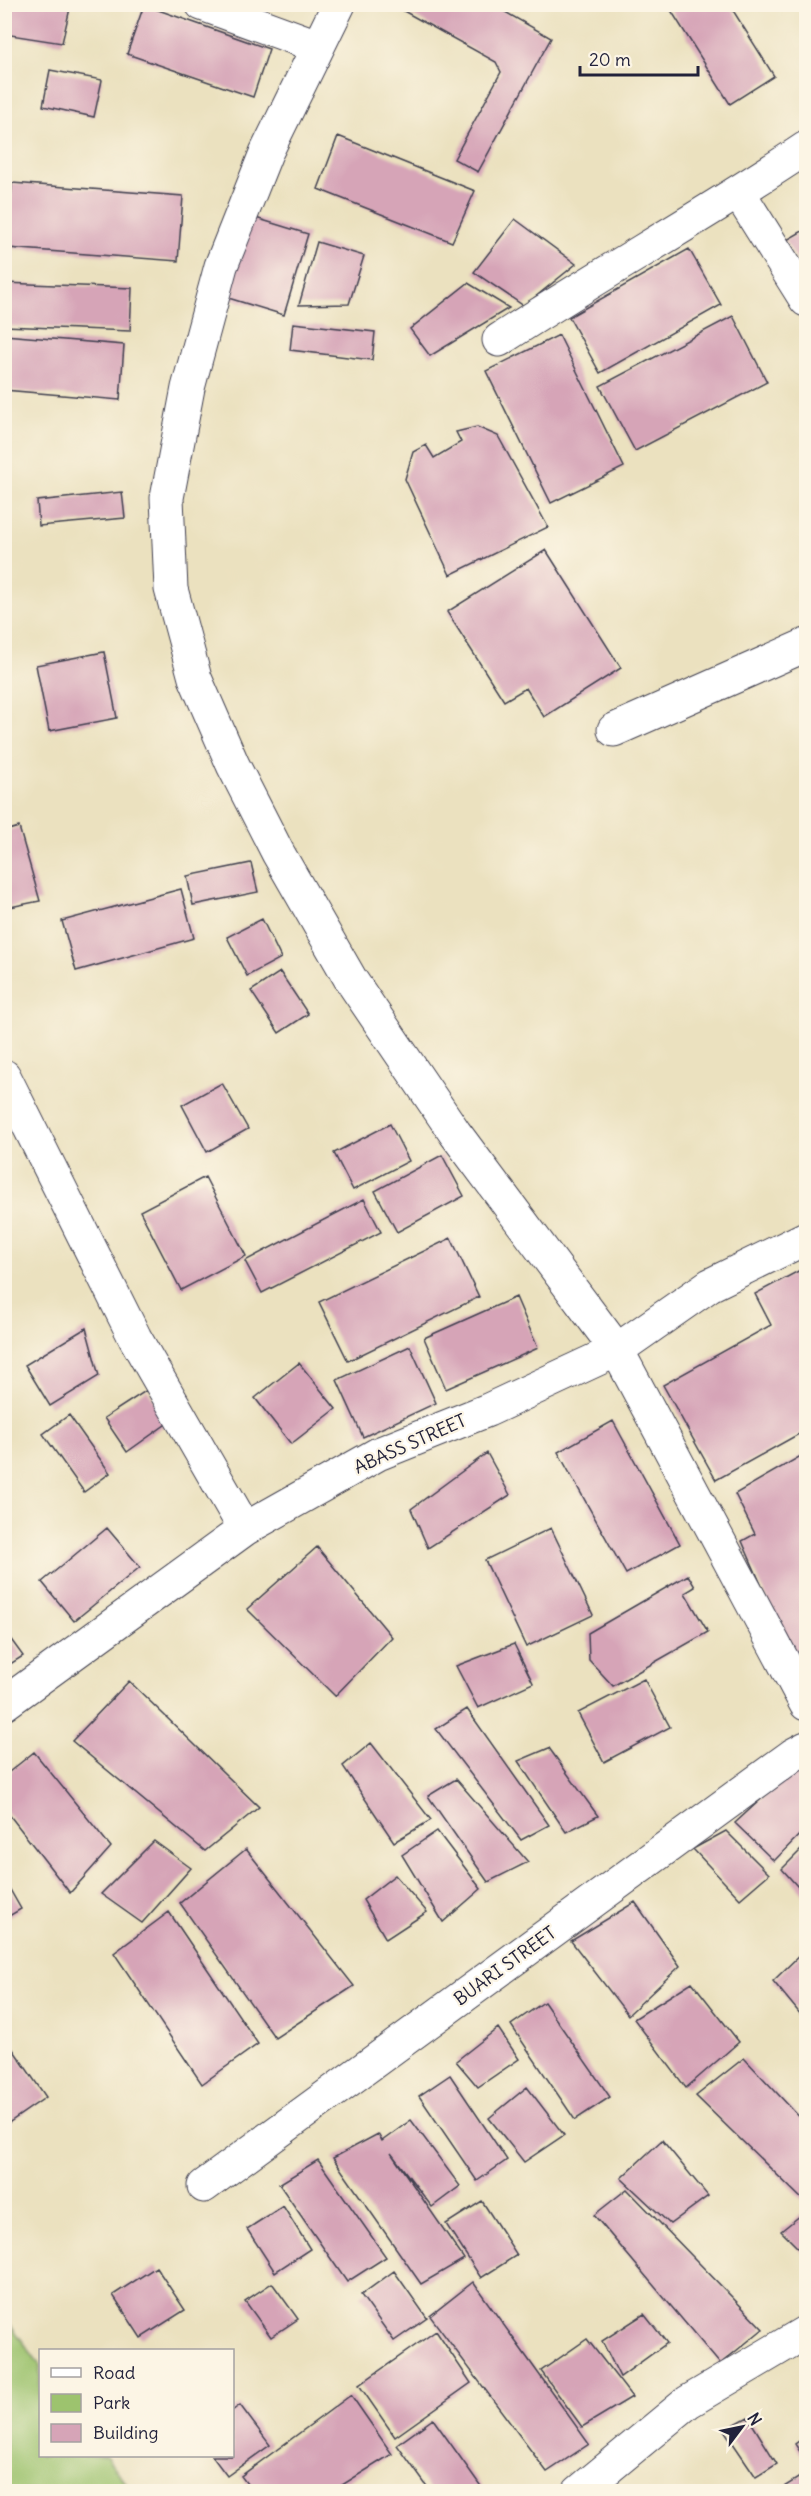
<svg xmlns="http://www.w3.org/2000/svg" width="811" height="2496" font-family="Delius,sans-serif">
  <rect width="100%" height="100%" fill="#fcf5e5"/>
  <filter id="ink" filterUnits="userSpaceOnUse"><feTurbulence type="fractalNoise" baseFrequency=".0167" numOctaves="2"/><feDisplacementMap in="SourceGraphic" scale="12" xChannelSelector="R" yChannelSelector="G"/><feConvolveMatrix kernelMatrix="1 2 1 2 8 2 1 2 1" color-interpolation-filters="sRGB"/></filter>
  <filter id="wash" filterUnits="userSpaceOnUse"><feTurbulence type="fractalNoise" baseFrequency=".008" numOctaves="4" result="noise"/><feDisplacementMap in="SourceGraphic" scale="24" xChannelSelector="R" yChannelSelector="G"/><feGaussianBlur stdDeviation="1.35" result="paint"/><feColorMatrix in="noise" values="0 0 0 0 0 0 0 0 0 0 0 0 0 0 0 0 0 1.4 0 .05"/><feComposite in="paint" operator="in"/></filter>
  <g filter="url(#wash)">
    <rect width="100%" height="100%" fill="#ebe1bf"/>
    <path fill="#9dc36e" stroke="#607254" stroke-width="1.5" d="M4,2316l36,49v91h66l26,35h-127z"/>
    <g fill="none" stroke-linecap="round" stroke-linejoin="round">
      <path stroke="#4fb4cd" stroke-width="12" d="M4,2488l2,4"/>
    </g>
    <g id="blocks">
      <path fill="#d6a4b7" d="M13,4h58l-9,39 -58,-9z
        M391,4h100l60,34 -73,134 -24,-13 47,-87 -5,-10z
        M667,4h62l45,72 -44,28z
        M144,5l125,44 -16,48 -126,-43z
        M50,70l52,10 -8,37 -51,-11z
        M338,136l137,55 -23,51 -134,-53z
        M12,183l171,13 -5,65 -170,-13z
        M249,216l59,18 -24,81 -59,-18z
        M515,219l61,45 -52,42 -50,-34z
        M806,229v45l-21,-33z
        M317,242l47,14 -15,48 -50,1z
        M689,249l32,56 -121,68 -31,-56z
        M4,283l128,5 -2,43 -126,-5z
        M468,283l41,25 -79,48 -20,-27z
        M733,316l34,66 -132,69 -35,-65z
        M293,323l82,9 -3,28 -82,-10z
        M4,335l120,10 -4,55 -116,-10z
        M559,335l65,132 -73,36 -65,-132z
        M477,427l21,9 50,91 -98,48 -45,-96 8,-27 13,-7 8,13 27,-16 -5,-10z
        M122,492l3,26 -86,8 -2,-25z
        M546,550l75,118 -77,49 -18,-29 -22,13 -57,-89z
        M104,652l13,66 -68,13 -13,-66z
        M19,827l21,74 -35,7v-77z
        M251,863l7,29 -65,13 -6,-29z
        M181,889l13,49 -118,33 -14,-50z
        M262,919l19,39 -34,18 -20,-39z
        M280,972l28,42 -29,19 -28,-42z
        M222,1083l26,46 -41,23 -25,-47z
        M390,1124l19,37 -56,29 -19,-37z
        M442,1155l22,41 -67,36 -22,-41z
        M205,1177l41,79 -65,34 -41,-79z
        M364,1199l17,33 -119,61 -17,-32z
        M451,1238l28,59 -131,64 -29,-59z
        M806,1267v163l-90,50 -53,-95 108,-60 -16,-31z
        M516,1297l22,51 -92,41 -22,-51z
        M86,1328l13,48 -49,30 -25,-41z
        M410,1346l26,57 -73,34 -26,-57z
        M299,1363l37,46 -45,35 -36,-46z
        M147,1390l22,32 -42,30 -23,-34z
        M69,1415l41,58 -26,19 -41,-58z
        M613,1421l67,123 -54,30 -68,-122z
        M487,1453l23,42 -82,53 -17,-39z
        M806,1453v234l-64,-146 13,-7 -20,-40z
        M107,1528l33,39 -66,54 -32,-39z
        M551,1528l42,87 -67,32 -41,-87z
        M317,1547l75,90 -57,59 -88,-87z
        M688,1575l7,12 -10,6 23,39 -95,54 -24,-26 -1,-27z
        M4,1630l19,26 -19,12z
        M514,1644l19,39 -55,25 -22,-42z
        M644,1679l26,48 -66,35 -26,-49z
        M129,1681l130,126 -54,44 -133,-110z
        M467,1709l82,116 -28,15 -85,-111z
        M371,1743l60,77 -37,22 -51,-76z
        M549,1748l49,68 -32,16 -48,-71z
        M34,1752l77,95 -41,46 -66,-85v-32z
        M806,1758v70l-32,33 -39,-38z
        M456,1779l72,83 -40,20 -60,-86z
        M437,1831l44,58 -38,33 -41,-67z
        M726,1831l43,43 -29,25 -47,-50z
        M154,1841l37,27 -49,55 -41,-29z
        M806,1845v51l-24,-27z
        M246,1849l108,137 -79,52 -95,-135z
        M395,1875l32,37 -41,27 -23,-39z
        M4,1879l17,30 -17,10z
        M635,1902l45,64 -52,49 -57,-74z
        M169,1912l89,132 -56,40 -88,-131z
        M806,1949v72l-33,-40z
        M692,1982l47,60 -53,46 -52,-69z
        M544,2002l66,95 -35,23 -64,-95z
        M498,2028l21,31 -41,28 -22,-26z
        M10,2045l36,52 -42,29v-78z
        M744,2058l62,66v79l-110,-107z
        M450,2075l57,85 -30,21 -58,-85z
        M527,2087l37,48 -40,27 -35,-44z
        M411,2120l49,66 -28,21 -41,-54 73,106 -43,25 -88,-126 45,-24 4,7z
        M662,2140l46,56 -38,28 -49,-46z
        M318,2160l68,97 -39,25 -68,-98z
        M627,2189l136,140 -43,35 -126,-149z
        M482,2201l35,54 -36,23 -35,-54z
        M283,2206l27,43 -35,23 -28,-43z
        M806,2211v45l-25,-25z
        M156,2267l29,43 -44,28 -28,-43z
        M394,2271l33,47 -33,23 -33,-46z
        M473,2282l116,162 -42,28 -117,-156z
        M272,2283l26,36 -27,18 -26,-36z
        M644,2314l23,29 -47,34 -18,-36z
        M436,2331l35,52 -76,54 -36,-52z
        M587,2339l45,58 -50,30 -41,-56z
        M351,2395l41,59 -61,38h-78l-12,-16z
        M240,2405l30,40 -43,31 -15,-20h20v-45z
        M748,2417l29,47 -21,13 -32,-47z
        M433,2419l52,73h-54l-34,-47z
        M806,2436v25l-11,-17z
        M806,2473v19h-30z"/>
    </g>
  </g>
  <g filter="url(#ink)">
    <use href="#blocks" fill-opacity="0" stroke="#403f4f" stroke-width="1.5"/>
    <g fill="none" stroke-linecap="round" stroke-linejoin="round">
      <g stroke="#403f4f" stroke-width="35">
        <path id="minor" d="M202,4l115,42
          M339,4l-73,149 -45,113 -33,122 -21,110 4,91 24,89 38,87 45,88 73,127 104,153 162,217 189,354
          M739,193l67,107
          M499,340c101,-66 207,-125 307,-192
          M614,730l192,-85
          M4,1076l131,262 110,191
          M4,1704l241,-175 133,-75 110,-44 129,-60 93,-65 96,-47
          M204,2186l589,-431 13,-7
          M579,2492l109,-90 118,-70"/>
      </g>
      <use href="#minor" stroke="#fff" stroke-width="33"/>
    </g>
  </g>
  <g text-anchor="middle" stroke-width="4.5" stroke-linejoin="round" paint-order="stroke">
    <g font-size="18" fill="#22223b" stroke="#fcf5e5">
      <text transform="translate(410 1444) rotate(-24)" y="6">ABASS STREET</text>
      <text transform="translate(505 1966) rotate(-36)" y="6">BUARI STREET</text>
    </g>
  </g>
  <rect width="811" height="2496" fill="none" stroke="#fcf5e5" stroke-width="24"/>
  <rect x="39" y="2349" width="195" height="108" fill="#fcf5e5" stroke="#a5a1a1" stroke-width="1.5"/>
  <rect x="51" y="2368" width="30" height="9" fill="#ffffff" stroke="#a5a1a1" stroke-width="1.5"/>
  <text x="93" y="2379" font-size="18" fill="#22223b">Road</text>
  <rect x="51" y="2394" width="30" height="18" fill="#9dc36e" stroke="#a5a1a1" stroke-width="1.5"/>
  <text x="93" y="2409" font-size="18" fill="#22223b">Park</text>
  <rect x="51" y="2424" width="30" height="18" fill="#d6a4b7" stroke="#a5a1a1" stroke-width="1.5"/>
  <text x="93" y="2439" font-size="18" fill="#22223b">Building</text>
  <g transform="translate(742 2427) rotate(58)" stroke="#fcf5e5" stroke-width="4.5" paint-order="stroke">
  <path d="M0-4.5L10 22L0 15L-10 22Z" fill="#22223b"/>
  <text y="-9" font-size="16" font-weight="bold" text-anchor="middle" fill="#22223b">N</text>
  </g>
  <path d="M580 66v9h118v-9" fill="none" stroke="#22223b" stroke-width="3"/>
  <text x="589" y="66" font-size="18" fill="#22223b" stroke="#fcf5e5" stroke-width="4.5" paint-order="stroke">20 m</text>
</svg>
